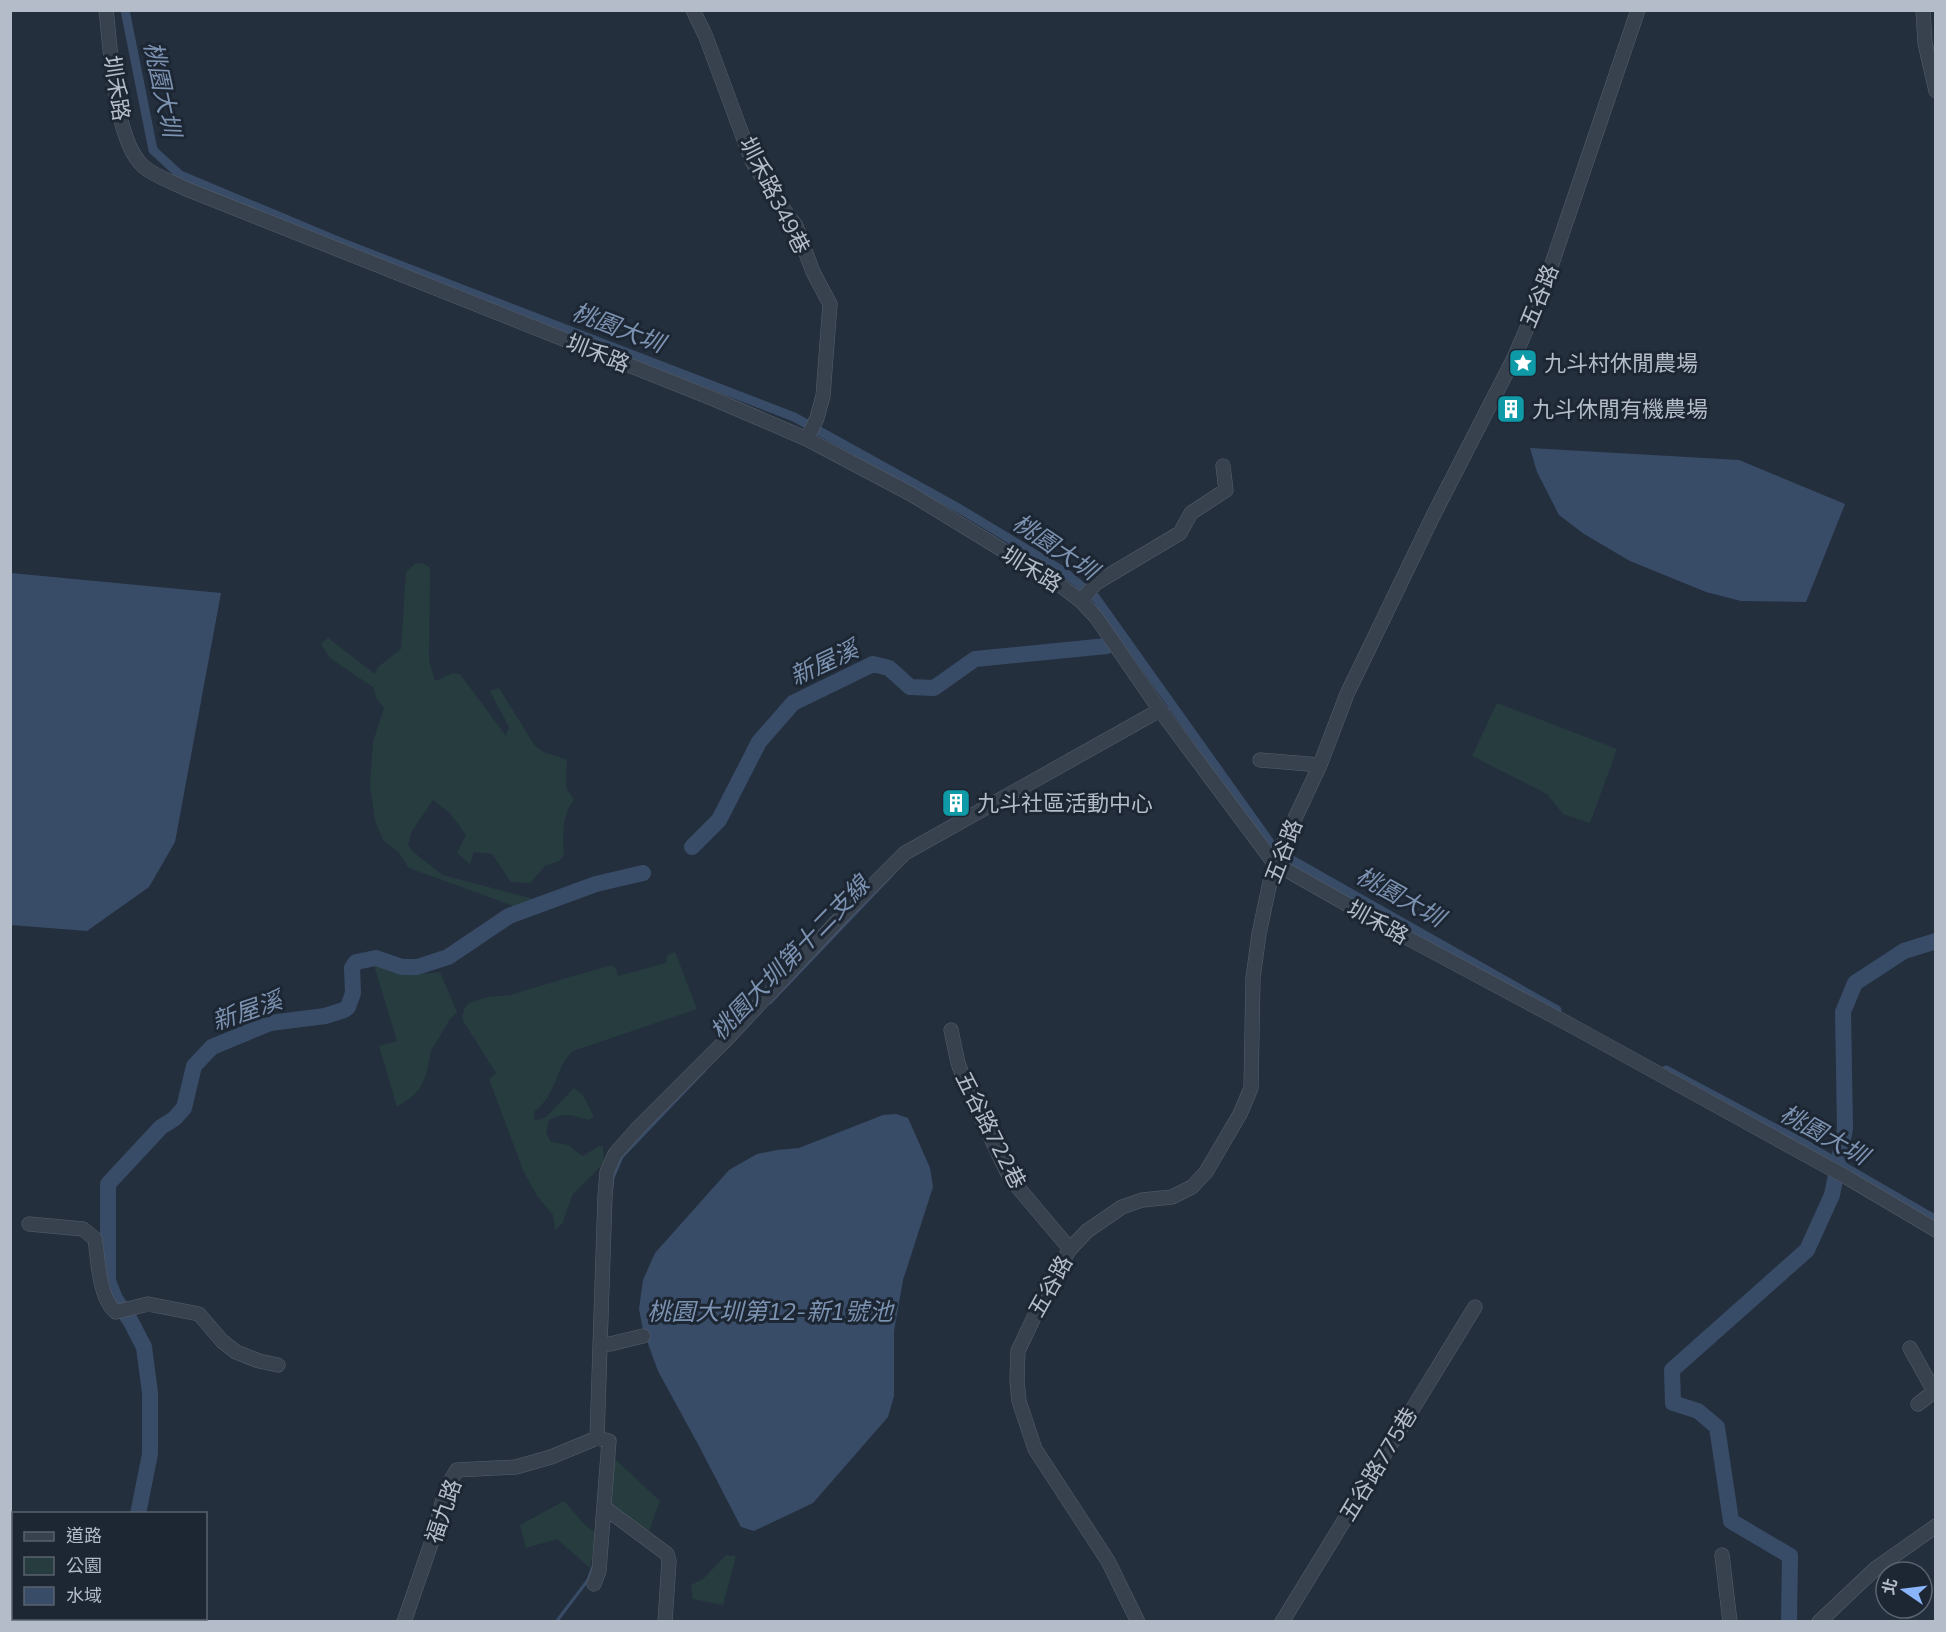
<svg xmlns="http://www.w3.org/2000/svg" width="1946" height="1632" font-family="Mulish,'Noto Sans TC',sans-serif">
  <rect width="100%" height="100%" fill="#242f3e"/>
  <path fill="#263c3f" d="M423,563l7,5 -1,92 6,21 18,-8 7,1 46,62 3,-9 -19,-36 9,-3 36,58 9,6 23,8 -1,27 8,13c-12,15 -12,36 -10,55l-5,6 -14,5 -15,17 -19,-1 -19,-28 -18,-2 -4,12 -13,-11 9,-18 -16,-22 -17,-13 -21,31 -4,14 5,7 30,23 91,24 -18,8 -107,-39 -11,-16 -15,-12 -8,-19 -5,-37 3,-42 11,-34 -8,-10 -2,-10 -44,-30 -9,-14 7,-6 47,36 3,-7 23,-18 5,-77 9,-8z
    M1497,703l120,46 -27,74 -27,-9 -16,-20 -75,-38z
    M675,952l22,57 -124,42c-20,19 -15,43 -39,61l1,9 11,-4 28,-29 9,7 11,22 -6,3c-16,-5 -24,-8 -39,0l-3,12 5,10 18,3 6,6 8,5 16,-10h4l1,17 -31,31 -11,30 -7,6 -2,-15 -16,-19 -14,-26 -34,-91 7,-6 -34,-54 2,-10 5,-6 19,-6 22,-2 101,-30 5,3 2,8 48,-13 1,-8z
    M374,965c24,7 42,11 66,7l17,40 -7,7 -19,32 -5,24 -6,13 -7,8 -16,11 -18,-61 18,-5z
    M615,1459l45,42 -14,38 -35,-26 1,-50z
    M564,1501l21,24 11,8 -6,35 -33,-29 -31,9 -6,-23z
    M726,1555l10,1 -13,49 -30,-6 -2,-14 12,-6z"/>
  <path fill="#394c67" d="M1530,448l209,12 106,44 -39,98 -65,-1 -35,-9 -76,-31 -46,-27 -25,-19 -22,-43z
    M11,573l210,20 -46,249 -26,45 -62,44 -76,-6z
    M896,1114l12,4 22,50 3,19 -30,93 -9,51v65l-6,21 -75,86 -59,28 -13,-4 -42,-81 -41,-75 -15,-41 -4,-21 4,-29 12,-27 74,-83 28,-16 20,-4 22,-2 84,-33z"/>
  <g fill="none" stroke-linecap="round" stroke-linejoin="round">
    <path stroke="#394c67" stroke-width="3" d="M1165,712l8,-6
      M770,1003l122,-128
      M612,1187l1,-9 9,-21 83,-87
      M556,1622l32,-42 5,-14"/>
    <path stroke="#394c67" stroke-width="9" d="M125,10l28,140 27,25 160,67 454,175 166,92 103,62 33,27 180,253 281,159
      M1666,1070l137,73 133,77"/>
    <path stroke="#394c67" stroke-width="16" d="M692,847l27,-27 40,-78 34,-39 80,-39 16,4 21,19 24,1 41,-29 132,-13
      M138,1514l12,-60v-61l-6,-46 -14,-27 -15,-21 -7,-18v-97l53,-57 13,-8 10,-11 10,-42 18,-19 58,-24 55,-7 19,-6 4,-3 5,-14 -1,-25 4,-6 20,-4 26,9h15l31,-10 61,-41 87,-32 47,-11
      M120,1622l1,-4
      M1789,1622l1,-66 -59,-35 -14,-94 -19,-16 -25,-8 -1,-33 135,-120 25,-55 13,-66 -2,-117 12,-29 49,-32 32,-10"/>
    <g stroke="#565f6c" stroke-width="15">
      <path id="minor" d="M106,10c5,40 8,130 37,156 9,9 30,16 41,22l530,211 93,40 104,55 149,91 21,16 15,16 64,93 114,153 113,64 187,100 274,151 88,52
        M693,10l13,27 46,124 21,34 23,31 17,46 17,32 -7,92 -6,22 -10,21
        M1923,10l2,33 11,48
        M1081,601l15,-18 84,-50 11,-20 35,-23 -3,-24
        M1260,760l60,5
        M951,1030l7,33 9,25 43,90 60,71
        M29,1224l54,5 12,10c3,20 4,60 21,73l32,-8 51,10 23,27 14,11 23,9 19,4
        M600,1344h10l33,-8
        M1910,1348l24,43
        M1918,1404l18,-14
        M597,1438l8,-242 2,-24 8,-18 23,-26 85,-85 120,-128 62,-62 255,-143
        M605,1508l62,46 2,7 -4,61
        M1722,1555l8,67
        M594,1584l5,-13 10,-130 -12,-3
        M404,1622l29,-84 13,-50 11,-18 59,-3 35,-10 46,-19
        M1138,1622l-30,-61 -73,-112 -16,-48 -2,-21 1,-29 35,-74 17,-28 17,-18 35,-24 20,-7 30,-3 20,-10 14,-15 34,-58 11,-26 2,-110 6,-44 15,-71 46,-98 27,-71 86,-178 81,-158 28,-65 96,-283
        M1282,1622l193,-315
        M1819,1622l56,-53 61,-43"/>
    </g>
    <use href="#minor" stroke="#38414e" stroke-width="14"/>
  </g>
  <defs>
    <g id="sight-square" transform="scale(1.5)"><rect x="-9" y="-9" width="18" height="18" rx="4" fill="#0f9aa8" stroke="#1d2633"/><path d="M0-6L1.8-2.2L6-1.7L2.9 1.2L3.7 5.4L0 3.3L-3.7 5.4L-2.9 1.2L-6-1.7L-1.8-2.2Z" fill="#fff"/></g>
    <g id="building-square" transform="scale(1.5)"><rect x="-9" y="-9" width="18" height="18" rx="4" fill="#0f9aa8" stroke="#1d2633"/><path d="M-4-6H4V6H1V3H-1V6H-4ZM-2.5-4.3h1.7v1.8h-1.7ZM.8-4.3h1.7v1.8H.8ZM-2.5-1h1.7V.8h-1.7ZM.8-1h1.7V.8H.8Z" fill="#fff"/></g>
  </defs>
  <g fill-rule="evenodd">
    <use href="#sight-square" x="1523" y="363"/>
    <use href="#building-square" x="1511" y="409"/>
    <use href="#building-square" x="956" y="803"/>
  </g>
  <g text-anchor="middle" stroke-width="6" stroke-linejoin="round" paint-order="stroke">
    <g font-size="22" fill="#b4bcc9" stroke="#1d2633">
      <text transform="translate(117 88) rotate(81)" y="8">圳禾路</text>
      <text transform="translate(775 195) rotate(63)" y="8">圳禾路349巷</text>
      <text transform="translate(1539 296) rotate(-68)" y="8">五谷路</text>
      <text transform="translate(598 353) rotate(22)" y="8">圳禾路</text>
      <text transform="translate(1032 569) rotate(32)" y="8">圳禾路</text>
      <text transform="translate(1283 851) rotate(-69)" y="8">五谷路</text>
      <text transform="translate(1378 922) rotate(29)" y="8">圳禾路</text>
      <text transform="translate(991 1130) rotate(63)" y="8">五谷路722巷</text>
      <text transform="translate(1050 1286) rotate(-61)" y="8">五谷路</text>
      <text transform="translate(1378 1464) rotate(-59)" y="8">五谷路775巷</text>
      <text transform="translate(443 1511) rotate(-71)" y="8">福九路</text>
    </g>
    <g font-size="22" fill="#b4bcc9" stroke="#1d2633" text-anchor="start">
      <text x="1544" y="371">九斗村休閒農場</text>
      <text x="1532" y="417">九斗休閒有機農場</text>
      <text x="977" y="811">九斗社區活動中心</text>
    </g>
    <g font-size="24" font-style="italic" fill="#7c92b1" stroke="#1d2633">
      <text transform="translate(162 89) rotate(78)" y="8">桃園大圳</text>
      <text transform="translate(618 328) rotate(21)" y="8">桃園大圳</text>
      <text transform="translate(1055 547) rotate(34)" y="8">桃園大圳</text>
      <text transform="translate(824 663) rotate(-25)" y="8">新屋溪</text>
      <text transform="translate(1400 897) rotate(29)" y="8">桃園大圳</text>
      <text transform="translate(790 958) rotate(-46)" y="8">桃園大圳第十二支線</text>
      <text transform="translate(247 1011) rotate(-19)" y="8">新屋溪</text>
      <text transform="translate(1824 1135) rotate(29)" y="8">桃園大圳</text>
      <text x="770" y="1320">桃園大圳第12-新1號池</text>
    </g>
  </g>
  <rect width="1946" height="1632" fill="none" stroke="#b4bcc9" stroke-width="24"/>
  <rect x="12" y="1512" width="195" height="108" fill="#1d2633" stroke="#59626f" stroke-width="1.5"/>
  <rect x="24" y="1532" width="30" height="9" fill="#38414e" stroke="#59626f" stroke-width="1.5"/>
  <text x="66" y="1542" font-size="18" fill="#b4bcc9">道路</text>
  <rect x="24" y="1557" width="30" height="18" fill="#263c3f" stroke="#59626f" stroke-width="1.5"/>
  <text x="66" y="1572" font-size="18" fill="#b4bcc9">公園</text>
  <rect x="24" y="1587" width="30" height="18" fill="#394c67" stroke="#59626f" stroke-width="1.5"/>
  <text x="66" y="1602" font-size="18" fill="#b4bcc9">水域</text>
  <g transform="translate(1904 1590) rotate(284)"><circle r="28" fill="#1d2633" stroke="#59626f" stroke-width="1.5"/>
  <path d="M0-4.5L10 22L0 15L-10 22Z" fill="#8ab4f8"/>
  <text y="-9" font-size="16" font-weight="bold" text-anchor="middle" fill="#b4bcc9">北</text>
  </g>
</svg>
